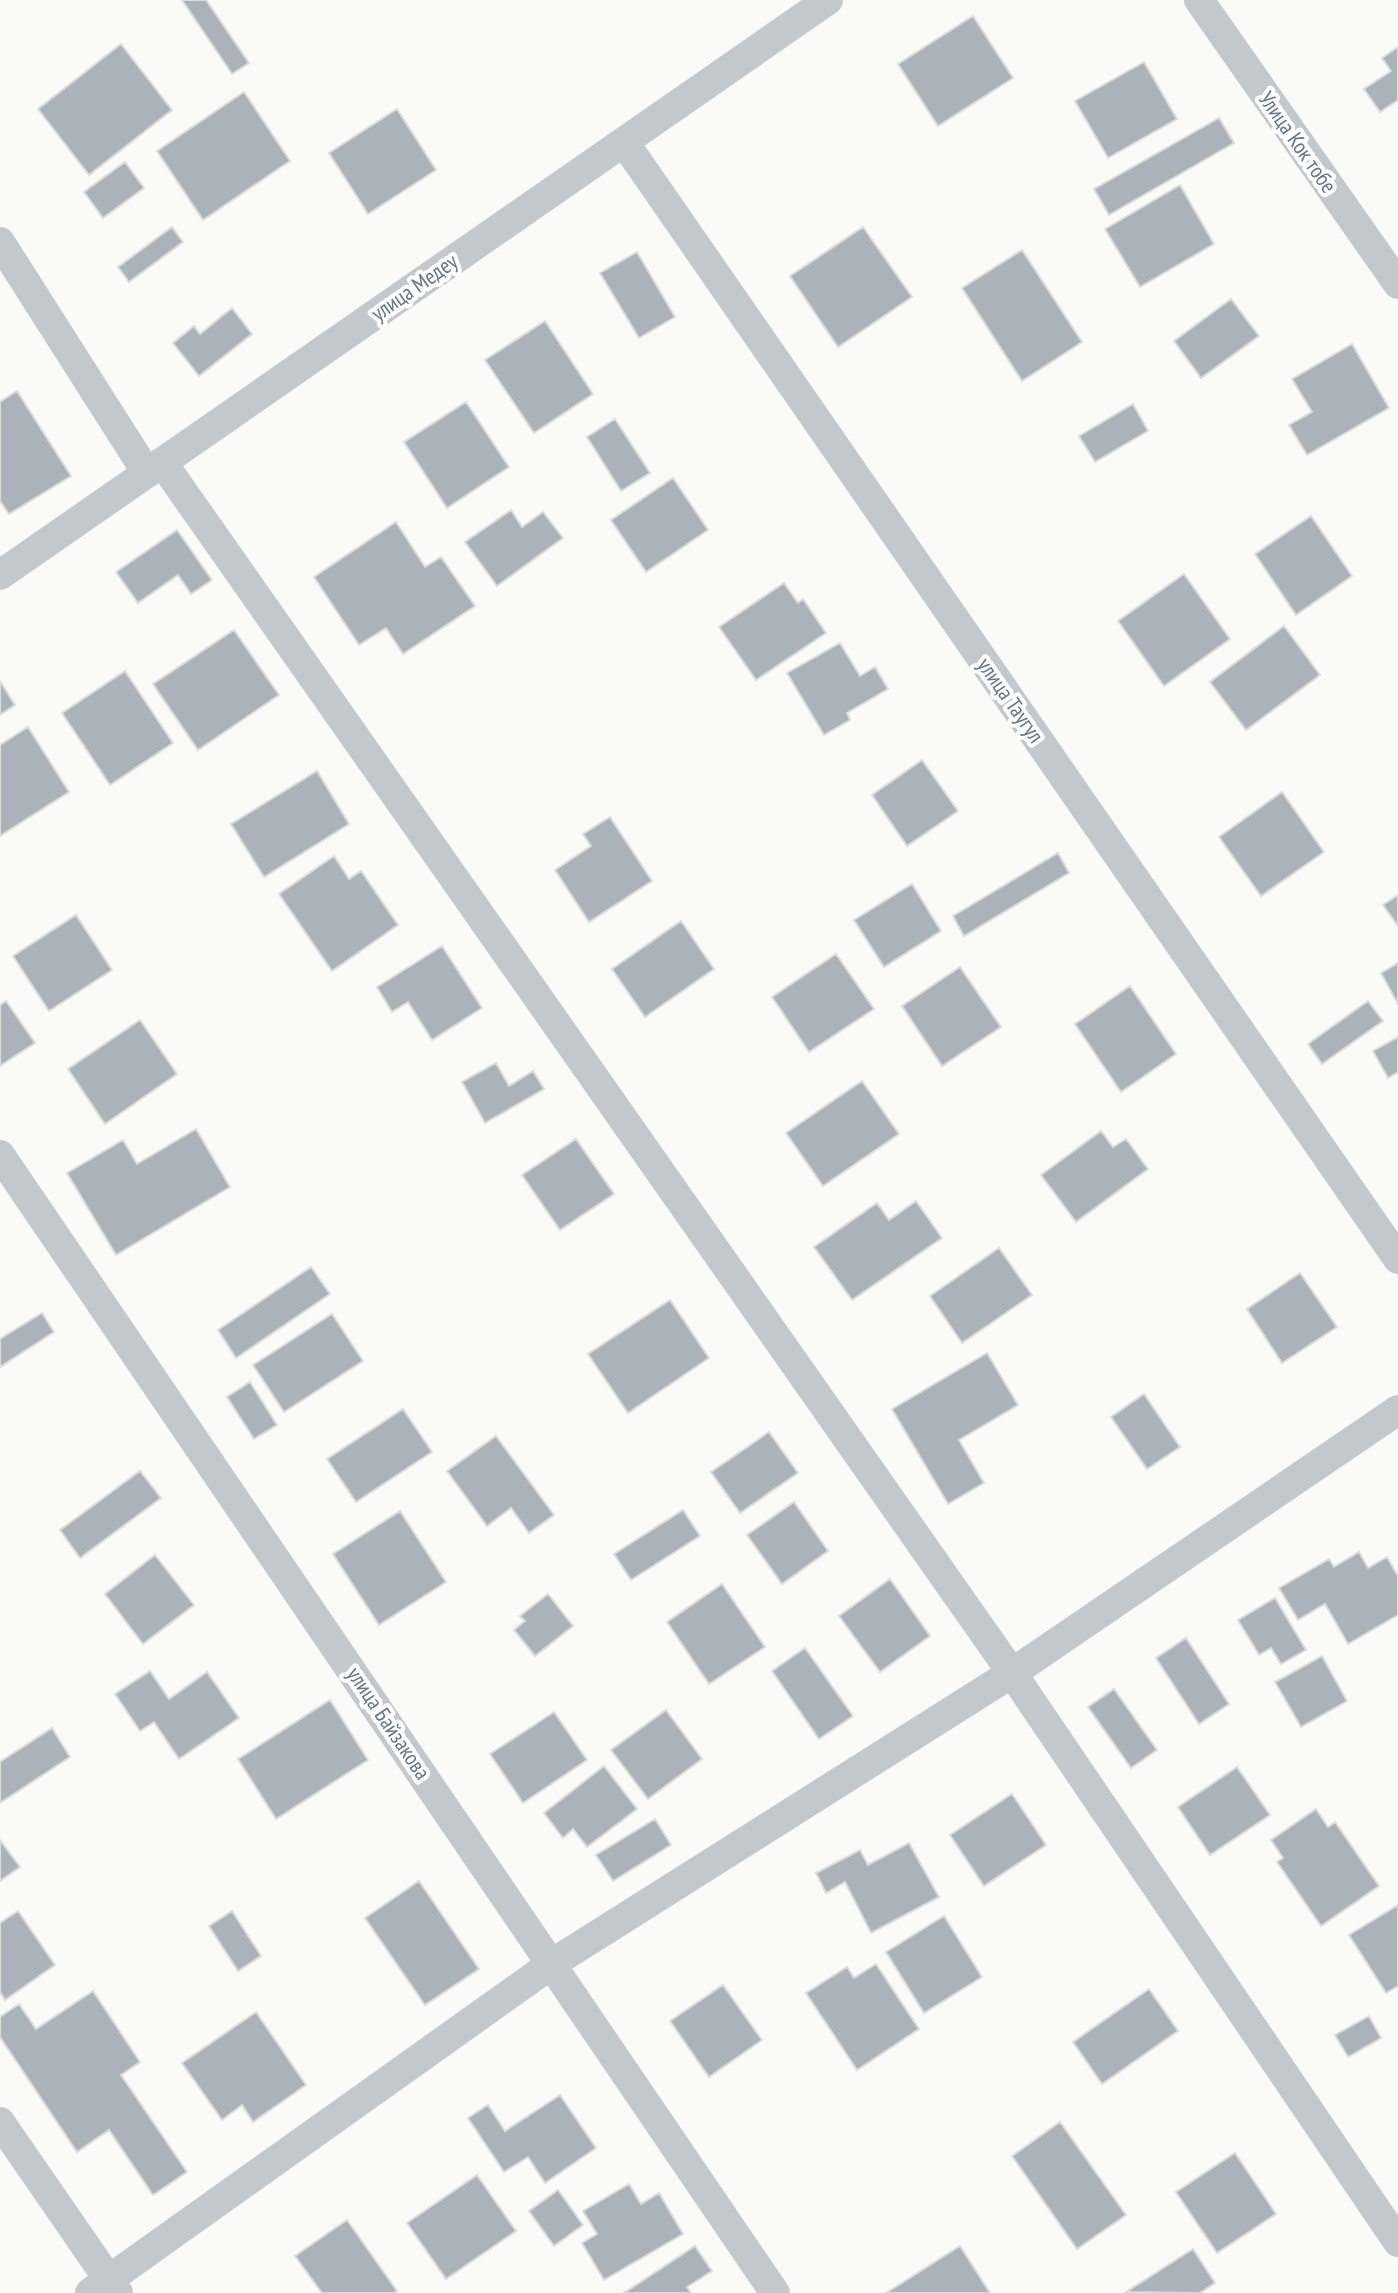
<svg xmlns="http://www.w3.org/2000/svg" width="1398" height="2293" font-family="'PT Sans Narrow',sans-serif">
  <rect width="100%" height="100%" fill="#fafaf8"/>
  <path fill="#aab3b9" stroke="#dcdcda" stroke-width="2" d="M182,0h24l43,63 -17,11z
    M973,16l40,62 -75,48 -40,-62z
    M121,44l51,66 -83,65 -51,-66z
    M1398,47v53l-18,12 -16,-23 27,-18 -9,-13z
    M1144,62l33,57 -69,39 -33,-57z
    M244,92l46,69 -87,59 -46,-69z
    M397,109l39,61 -68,44 -39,-61z
    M1219,118l15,25 -125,72 -15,-26z
    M125,162l19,26 -41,30 -19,-26z
    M1180,185l34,59 -74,43 -35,-58z
    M172,227l11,15 -54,40 -11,-15z
    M863,227l49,70 -74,50 -48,-71z
    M1022,250l60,92 -60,39 -60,-93z
    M637,252l38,65 -36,21 -39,-65z
    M1231,299l28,37 -58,42 -27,-37z
    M232,308l20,26 -53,42 -26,-33 21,-17 6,8z
    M545,321l48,73 -59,39 -49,-73z
    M1352,344l37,64 -82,47 -18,-30 23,-13 -20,-33z
    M17,391l54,85 -62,38 -9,-13v-99z
    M466,402l43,65 -62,41 -43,-66z
    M1133,404l15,27 -53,31 -16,-26z
    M615,419l35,54 -29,18 -34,-54z
    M673,478l35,52 -62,42 -35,-52z
    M511,510l11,17 21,-15 20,26 -66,48 -32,-44z
    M1311,516l41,60 -56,39 -41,-61z
    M396,522l29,45 16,-10 34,49 -72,48 -17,-26 -27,17 -45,-68z
    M177,530l35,50 -21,14 -13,-19 -40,28 -22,-31z
    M1184,574l46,65 -66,47 -46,-65z
    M784,583l14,20 5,-4 23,34 -70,47 -37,-53z
    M1284,626l36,49 -74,55 -36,-48z
    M234,630l45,65 -81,55 -45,-66z
    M840,643l20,33 15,-9 13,22 -41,24 3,7 -26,15 -37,-62z
    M125,671l48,72 -63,42 -48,-72z
    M0,681l15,24 -15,10z
    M28,727l41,65 -69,44v-91z
    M922,760l36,51 -51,35 -35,-51z
    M317,771l32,53 -85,53 -33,-53z
    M1282,792l42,60 -63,44 -42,-59z
    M610,817l42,64 -63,41 -34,-52 36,-24 -8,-12z
    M1058,853l11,20 -105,63 -11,-20z
    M334,856l15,23 12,-8 37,54 -66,46 -53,-77z
    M912,884l29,47 -57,36 -30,-47z
    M1398,895v31l-15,-21z
    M76,915l36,55 -63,41 -36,-55z
    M681,921l33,48 -69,48 -33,-48z
    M442,946l40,62 -50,32 -24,-38 -16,10 -15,-25z
    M836,954l38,55 -65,43 -37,-55z
    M1398,963v41l-17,-31z
    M960,967l41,60 -59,39 -40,-60z
    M1130,986l46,68 -55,38 -46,-68z
    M6,1001l29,42 -35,23v-61z
    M1368,1001l15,20 -61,43 -14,-20z
    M140,1020l37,54 -72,50 -37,-55z
    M1398,1037v35l-10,6 -15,-27z
    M496,1063l13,23 24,-15 11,18 -59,34 -23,-41z
    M862,1081l37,53 -76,52 -37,-53z
    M196,1129l34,58 -114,68 -49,-82 56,-33 14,24z
    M1101,1131l12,16 13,-8 22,30 -72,53 -35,-47z
    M576,1139l38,55 -54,36 -38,-55z
    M916,1201l26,37 -90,62 -38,-53 63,-44 12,17z
    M999,1248l33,47 -70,48 -32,-47z
    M311,1267l19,27 -94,64 -18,-28z
    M1300,1273l37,54 -55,36 -35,-54z
    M670,1300l39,58 -81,55 -40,-59z
    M42,1313l12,19 -54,35v-28z
    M332,1314l31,47 -79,51 -31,-47z
    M987,1353l31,52 -59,35 25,43 -36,21 -56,-95z
    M250,1382l27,43 -23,14 -27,-42z
    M1144,1394l36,53 -33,22 -36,-52z
    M403,1409l29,43 -76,50 -29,-43z
    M769,1432l29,41 -58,40 -29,-41z
    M496,1436l58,79 -25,18 -18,-25 -24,18 -40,-55z
    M140,1471l21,27 -81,60 -20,-28z
    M794,1502l34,49 -46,33 -35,-49z
    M683,1510l17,26 -69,44 -17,-26z
    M400,1511l46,71 -67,43 -46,-71z
    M1359,1552l9,16 19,-11 11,19v39l-50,29 -23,-40 -27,16 -19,-32 50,-29 5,8z
    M155,1555l39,50 -51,39 -38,-50z
    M890,1579l40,57 -50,36 -41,-56z
    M722,1584l43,63 -56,37 -42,-62z
    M548,1594l25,32 -38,30 -21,-26 11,-9 -5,-5z
    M1275,1598l31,52 -25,14 -10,-16 -12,7 -21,-35z
    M1186,1638l43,66 -30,20 -43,-66z
    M805,1648l48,68 -34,23 -47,-68z
    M1322,1656l25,45 -46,26 -26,-45z
    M150,1671l19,28 38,-27 32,46 -60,41 -25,-37 -14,9 -25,-37z
    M1114,1689l43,61 -26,18 -43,-61z
    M330,1700l38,60 -92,59 -38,-60z
    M666,1710l36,49 -54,40 -37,-49z
    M554,1712l33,48 -64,43 -33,-49z
    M52,1728l18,29 -70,46v-41z
    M604,1766l33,43 -50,38 -14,-18 -10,9 -19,-25z
    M1237,1767l33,48 -60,40 -32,-48z
    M1012,1794l34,51 -62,41 -34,-51z
    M1316,1809l12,18 7,-5 44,64 -58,40 -44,-64 6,-4 -12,-18z
    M655,1819l16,26 -58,36 -17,-26z
    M0,1840l20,27 -20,14z
    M909,1843l30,54 -68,36 -26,-51 -19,11 -10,-20 44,-23 8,15z
    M419,1881l60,88 -54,36 -60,-87z
    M1398,1905v81l-12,7 -37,-58z
    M18,1911l37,54 -50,35 -5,-8v-69z
    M232,1911l29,45 -23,15 -29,-45z
    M944,1916l38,61 -58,36 -38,-61z
    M876,1964l43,65 -62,41 -51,-77 41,-26 7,11z
    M723,1985l39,55 -53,37 -39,-56z
    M1149,1989l29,42 -76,53 -29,-42z
    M93,1991l47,71 -19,13 66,97 -34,23 -44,-65 -32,22 -77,-115v-20l19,-13 17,25z
    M256,2012l50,73 -53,37 -11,-17 -20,15 -40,-57z
    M1369,2016l12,22 -33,19 -13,-22z
    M560,2095l36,53 -51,35 -17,-26 -24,15 -36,-54 20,-13 17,26z
    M1060,2122l66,93 -49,34 -65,-93z
    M1235,2153l41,61 -59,39 -41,-61z
    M477,2175l39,56 -70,48 -39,-56z
    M629,2184l12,20 18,-11 24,41 -79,46 -22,-37 15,-9 -14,-23z
    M558,2190l25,35 -29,21 -25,-35z
    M347,2220l50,71 -3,2h-72l-27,-37z
    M695,2246l17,25 -25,16 4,6h-67z
    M960,2246l30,47h-104z
    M1193,2249l22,34 -15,10 -74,-1z"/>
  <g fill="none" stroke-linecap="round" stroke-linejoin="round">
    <path stroke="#c3c8cc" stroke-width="30" d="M1199,0l199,284
      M624,142l774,1117
      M0,242l147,231
      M162,462l850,1211 386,569
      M0,575l828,-575
      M0,1155l775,1138
      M0,2122l118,171
      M90,2293l463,-330 459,-290 386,-263"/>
  </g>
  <g text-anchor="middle" stroke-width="8" stroke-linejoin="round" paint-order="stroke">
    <g font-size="22" fill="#657683" stroke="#fff">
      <text transform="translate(1298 142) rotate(55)" y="8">Улица Кок тобе</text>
      <text transform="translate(414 287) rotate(-35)" y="8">улица Медеу</text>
      <text transform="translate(1011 700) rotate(55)" y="8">улица Таугул</text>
      <text transform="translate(389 1723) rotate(56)" y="8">улица Байзакова</text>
    </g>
  </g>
</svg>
